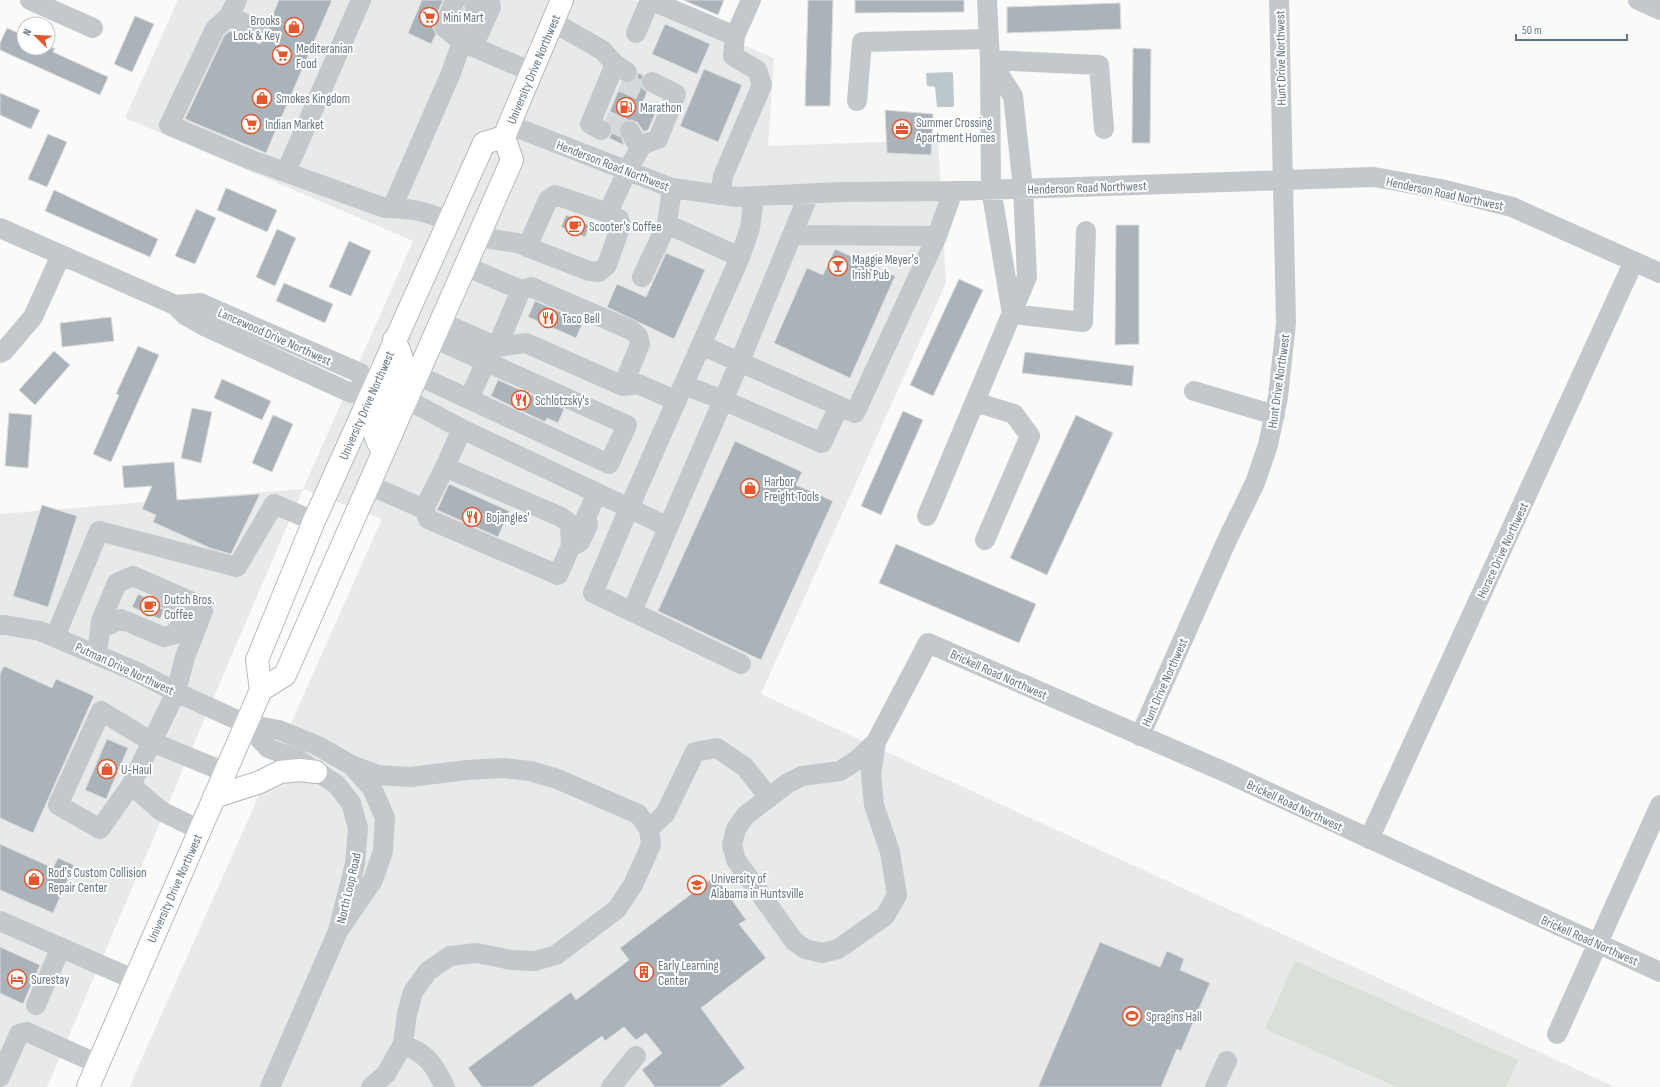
<svg xmlns="http://www.w3.org/2000/svg" width="1660" height="1087" font-family="'Sofia Sans Condensed',sans-serif">
  <rect width="100%" height="100%" fill="#fafaf8"/>
  <path fill="#e8e9e9" d="M178,0h457l139,58 -6,88 170,-6 8,143 -185,411 854,393h-1485l4,-11 248,-557 -79,-30 -256,598h-47v-573l303,-25 110,-248 -288,-123z"/>
  <path fill="#dadfd7" d="M1295,961l223,99 -12,27h-109l-132,-58z"/>
  <path fill="#bbc7cb" d="M951,72l2,1 1,32 -1,2h-16l-2,-20 -8,-1 -1,-12 1,-1z"/>
  <path fill="#aab3b9" stroke="#dcdcda" d="M279,0h53l-66,153 -81,-34 39,-83 6,-5 30,13 8,-11v-7z
    M422,0h21l-10,23v6l3,5 -5,10 -23,-11z
    M683,0h41l-6,15z
    M808,0h25l-3,106h-25z
    M855,0h109v12l-109,1z
    M1120,3l1,26 -114,4v-26z
    M464,9l5,5 6,1 -4,8 -7,-4h-4z
    M135,16l19,8 -22,48 -18,-8z
    M665,24l45,20 -13,30 -45,-20z
    M7,28l17,8v12h31l-2,4 55,25 -8,18 -100,-45v-7z
    M1133,48l18,1 -1,94h-18z
    M704,69l38,16 -24,57 -38,-16z
    M638,73l5,2 -2,8 2,6 4,3 -6,14 15,6 -8,18 -4,2 -7,-10 -6,-2 -6,1 -4,3 -2,7 5,14 -15,-7 2,-3 1,-6 -1,-5 -5,-4 16,-38 5,1 5,-1 5,-4z
    M0,93l40,17 -9,19 -31,-14z
    M885,110l48,4 -2,41 -44,-2z
    M48,134l19,8 -20,45 -19,-8z
    M226,188l51,22 -10,22 -50,-22z
    M54,190l104,49 -8,18 -105,-46z
    M196,209l20,9 -21,46 -20,-8z
    M566,215l24,10 -5,12 -24,-10z
    M1116,225h23v119l-24,1z
    M277,229l19,9 -21,48 -19,-9z
    M349,241l22,10 -20,45 -22,-9z
    M835,249l60,27 -45,102 -76,-35 33,-75 16,7z
    M666,253l39,17 -31,69 -67,-32 10,-23 29,13z
    M959,279l24,11 -50,106 -23,-11z
    M284,283l49,21 -8,19 -49,-22z
    M535,301l48,21 -7,16 -48,-21z
    M111,317l3,24 -52,6 -2,-24z
    M138,346l21,9 -48,107 -18,-8 26,-59 -3,-1z
    M54,351l16,14 -35,40 -16,-15z
    M1025,352l109,14 -2,20 -110,-13z
    M222,379l49,22 -9,19 -48,-22z
    M498,380l66,29 -6,14 -11,-5 -2,4 -54,-26z
    M192,408l20,4 -11,51 -20,-5z
    M903,411l20,9 -42,95 -20,-9z
    M9,413l23,2 -4,53 -23,-2z
    M273,415l20,9 -21,48 -20,-9z
    M1076,415l37,18 -66,142 -37,-17z
    M735,441l67,31 -6,13 37,16 -72,159 -103,-49z
    M174,462l3,38 83,-6 -29,60 -21,-6 -57,-26 3,-7 -14,-6 10,-23 -28,2 -2,-22z
    M449,484l60,27 -11,26 -61,-27z
    M42,505l35,11 -29,91 -35,-11z
    M896,544l140,60 -17,39 -140,-60z
    M138,594l13,6 2,4 11,6 -4,9 -28,-12z
    M4,666l48,22 4,-9 38,17 -61,137 -33,-15v-144z
    M107,739l21,9 -22,51 -21,-9z
    M0,844l53,24 5,-10 16,7 -21,48 -53,-23z
    M715,876l31,44 -7,4 27,34 -65,50 44,60 -25,19h-65l-13,-17 20,-17 -16,-20 -10,7 -12,-13 -19,14 -3,-5 -70,51h-50l-14,-19 103,-76 5,8 53,-40 -9,-12z
    M1100,942l60,25 7,-16 17,8 -4,11 30,13 -29,68 -4,-2 -16,38h-123z
    M0,947l40,18 -17,39 -23,-11z"/>
  <g fill="none" stroke-linecap="round" stroke-linejoin="round">
    <path stroke="#d5d9db" stroke-width="20" stroke-dasharray="20 10" stroke-linecap="butt" d="M463,30l11,-26
      M622,82l25,11
      M606,120l24,11"/>
    <g stroke="#b4b9bd" stroke-width="24">
      <path id="highway" d="M394,340c4,8 9,17 8,25 -3,17 -16,21 4,34
        M373,391l10,9c0,24 -18,27 0,50
        M261,690l24,-15 227,-515 -8,-23 58,-137
        M214,797l46,-15 20,-10 20,-2 16,2
        M88,1087l173,-397 -4,-30 57,-139 170,-378 20,-6"/>
    </g>
    <path stroke="#c3c8cc" stroke-width="20" d="M30,0l63,28
      M237,0l-8,16 -14,13 -46,96 80,34 136,49c26,0 40,3 63,13
      M455,0l-11,27 18,15 1,-12
      M987,0l3,60 1,129 21,125 71,8 3,-91
      M1638,0l22,10
      M474,4l2,-4
      M229,16l28,13
      M553,22l49,28 13,14 12,8
      M636,33l14,-33 85,36 16,-36
      M462,42l70,30
      M462,42l16,-6 13,-29 -2,-7
      M990,60l109,5 5,64
      M857,101l5,-59 127,-3
      M510,125l162,63 65,9 105,-5 111,-1 421,-14 67,12 71,18 148,66
      M601,130l-11,-6 25,-60
      M630,131l5,10
      M286,172l75,-172
      M672,188l-5,36 73,33
      M720,195l3,-19 39,-91 -5,-15 -24,-14 2,-20
      M392,208l59,-135 11,-31
      M608,213l19,-42 15,-26 16,-6 18,-45 -24,-12
      M0,228l175,77 10,10 21,12 145,66 13,-6
      M793,235l144,1 16,-45
      M478,237l39,6 72,28 10,1 8,-7 14,-40 -2,-6 -11,-6 -53,-18 -7,5 -21,47
      M465,266l56,24 10,-3 100,43 7,6 2,8 -17,42
      M642,277l25,-53
      M175,305l25,-2 160,70 4,14 9,4
      M441,322l56,25 29,-4 97,43 15,-2 39,17
      M497,347l24,-57
      M0,353l4,-2 29,-34 28,-62
      M417,375l192,89 18,-39 -194,-87
      M684,385l39,15 99,43 17,-37 -138,-61
      M1194,391l81,24
      M406,399l56,30 167,79 111,-251 10,-29 4,-31
      M469,399l17,-38
      M975,402l39,12 16,22 -45,104
      M839,406l16,7 82,-177
      M445,467l17,-38
      M369,485l55,24 4,10 130,56 13,-29 -1,-22 -9,-7 -116,-50 -21,42
      M927,516l100,-239 -4,-89 -10,-92 -23,-36
      M668,527l-39,-19 -36,85 148,71
      M571,546l9,-4 8,-17 -2,-8 11,-24
      M632,611l108,-250 69,-167
      M0,625h5l35,6 97,41 39,20 70,32 33,6 39,16 33,19 21,23 13,30 -2,33 -10,29 -35,51
      M109,625l12,-6 43,18 9,-2 8,-9 2,-11 -7,-12 -14,-6
      M55,637l44,-106 138,36 37,-63 40,17
      M97,654l4,-33 16,-38 16,-7 66,29 4,6 -18,46 -9,35 -45,93 30,26 39,19
      M246,724l22,24 29,11 39,25 15,19 7,25 -3,36 -17,67 -68,156
      M1140,736l88,-198 27,-55 13,-38 10,-48 8,-74 -7,-323
      M876,742l-5,32 3,31 16,47 7,43 -12,21 -47,33 -16,4 -17,-4 -11,-8 -58,-81 -4,-15 4,-16 9,-13 43,-33 14,-7 38,-5 17,-11 19,-18 52,-99 299,130 433,199
      M351,765l27,10 32,2 57,-7 36,-2 27,3 25,7 83,36 11,15 2,16 -18,40 -16,24 -61,46 -21,6 -24,-1 -34,-7 -27,3 -22,15 -15,21 -6,22 -4,30 -17,30 -15,13
      M131,785l-31,44 -42,-24 43,-94 51,31 73,30
      M649,829l16,-15 30,-62 22,-4 28,19 24,31
      M1369,839l265,-578
      M0,921l135,59
      M36,1005l25,-58
      M1557,1034l103,-229
      M403,1044c25,11 30,19 42,43
      M0,1077l19,-43 8,-2 71,32
      M611,1087l25,-31
      M1215,1087l12,-26"/>
    <use href="#highway" stroke="#fff" stroke-width="22"/>
  </g>
  <defs>
    <g id="supermarket-ring" transform="scale(1)"><circle r="9.5" fill="#fff" stroke="#e4572e" stroke-width="1.5"/><path d="M-6-5.5h2.5l.6 2H6L4.5 2H-2.5L-4.4-4H-6ZM-1.5 3.2a1.3 1.3 0 1 0 .1 0ZM3 3.2a1.3 1.3 0 1 0 .1 0Z" fill="#e4572e"/></g>
    <g id="shop-ring" transform="scale(1)"><circle r="9.5" fill="#fff" stroke="#e4572e" stroke-width="1.5"/><path d="M-5-2.5h2.3a2.7 3.5 0 0 1 5.4 0H5L5.5 6h-11ZM-1.5-2.5h3a1.5 2.3 0 0 0-3 0Z" fill="#e4572e"/></g>
    <g id="fuel-ring" transform="scale(1)"><circle r="9.5" fill="#fff" stroke="#e4572e" stroke-width="1.5"/><path d="M-5.5-6h7V0h2V4h1.3V-2.5L3-4.5l.8-.8L6-3V5H2.5V1h-1V6h-7ZM-4.2-4.7v3.2H.2V-4.7Z" fill="#e4572e"/></g>
    <g id="office-ring" transform="scale(1)"><circle r="9.5" fill="#fff" stroke="#e4572e" stroke-width="1.5"/><path d="M-6-3h4V-5.5h4V-3h4V5H-6ZM-1-4.5V-3h2v-1.5ZM-6 0V1H6V0Z" fill="#e4572e"/></g>
    <g id="cafe-ring" transform="scale(1)"><circle r="9.5" fill="#fff" stroke="#e4572e" stroke-width="1.5"/><path d="M-5.5-4.5H6V0H3Q3 3.5 0 3.5H-2.5Q-5.5 3.5-5.5 0ZM3-3.2v2h1.7v-2ZM-6 4.5H4V6H-6Z" fill="#e4572e"/></g>
    <g id="bar-ring" transform="scale(1)"><circle r="9.5" fill="#fff" stroke="#e4572e" stroke-width="1.5"/><path d="M-6-5H6L.8 .8V4.5H3.5V6h-7V4.5H-.8V.8Z" fill="#e4572e"/></g>
    <g id="restaurant-ring" transform="scale(1)"><circle r="9.5" fill="#fff" stroke="#e4572e" stroke-width="1.5"/><path d="M-5-6h1v4h1v-4h1v4h1v-4h1v5L-1.5 .5V6h-2V.5L-5-1ZM5-6V6H3V1.5H1.5Q1.5-4 5-6Z" fill="#e4572e"/></g>
    <g id="university-ring" transform="scale(1)"><circle r="9.5" fill="#fff" stroke="#e4572e" stroke-width="1.5"/><path d="M0-5L7-2L0 1L-7-2ZM-4 1L0 2.5L4 1V4Q0 6-4 4Z" fill="#e4572e"/></g>
    <g id="building-ring" transform="scale(1)"><circle r="9.5" fill="#fff" stroke="#e4572e" stroke-width="1.5"/><path d="M-4-6H4V6H1V3H-1V6H-4ZM-2.5-4.3h1.7v1.8h-1.7ZM.8-4.3h1.7v1.8H.8ZM-2.5-1h1.7V.8h-1.7ZM.8-1h1.7V.8H.8Z" fill="#e4572e"/></g>
    <g id="hotel-ring" transform="scale(1)"><circle r="9.5" fill="#fff" stroke="#e4572e" stroke-width="1.5"/><path d="M-6-4.5h1.5V1H6V5H4.5V3h-9V5H-6ZM-4 0a1.8 1.8 0 1 1 3.6 0ZM.5 0V-2.5h3Q6-2.5 6 0Z" fill="#e4572e"/></g>
    <g id="stadium-ring" transform="scale(1)"><circle r="9.5" fill="#fff" stroke="#e4572e" stroke-width="1.5"/><path d="M0-5a6.5 5 0 1 0 0 10a6.5 5 0 1 0 0-10ZM-3.5-1.8h7v3.6h-7Z" fill="#e4572e"/></g>
  </defs>
  <g fill-rule="evenodd">
    <use href="#supermarket-ring" x="429" y="17"/>
    <use href="#shop-ring" x="294" y="27"/>
    <use href="#supermarket-ring" x="282" y="55"/>
    <use href="#shop-ring" x="262" y="98"/>
    <use href="#fuel-ring" x="626" y="107"/>
    <use href="#supermarket-ring" x="251" y="124"/>
    <use href="#office-ring" x="902" y="129"/>
    <use href="#cafe-ring" x="575" y="226"/>
    <use href="#bar-ring" x="838" y="266"/>
    <use href="#restaurant-ring" x="548" y="318"/>
    <use href="#restaurant-ring" x="521" y="400"/>
    <use href="#shop-ring" x="750" y="488"/>
    <use href="#restaurant-ring" x="472" y="517"/>
    <use href="#cafe-ring" x="150" y="606"/>
    <use href="#shop-ring" x="107" y="769"/>
    <use href="#shop-ring" x="34" y="879"/>
    <use href="#university-ring" x="697" y="885"/>
    <use href="#building-ring" x="644" y="972"/>
    <use href="#hotel-ring" x="17" y="979"/>
    <use href="#stadium-ring" x="1132" y="1016"/>
  </g>
  <g text-anchor="middle" stroke-width="4" stroke-linejoin="round" paint-order="stroke">
    <g font-size="13" fill="#657683" stroke="#fff" text-anchor="start">
      <text x="443" y="22">Mini Mart</text>
      <text x="280" y="25" text-anchor="end">Brooks<tspan x="280" dy="15">Lock &amp; Key</tspan></text>
      <text x="296" y="53">Mediteranian<tspan x="296" dy="15">Food</tspan></text>
      <text x="276" y="103">Smokes Kingdom</text>
      <text x="640" y="112">Marathon</text>
      <text x="916" y="127">Summer Crossing<tspan x="916" dy="15">Apartment Homes</tspan></text>
      <text x="265" y="129">Indian Market</text>
      <text x="589" y="231">Scooter's Coffee</text>
      <text x="852" y="264">Maggie Meyer's<tspan x="852" dy="15">Irish Pub</tspan></text>
      <text x="562" y="323">Taco Bell</text>
      <text x="535" y="405">Schlotzsky's</text>
      <text x="764" y="486">Harbor<tspan x="764" dy="15">Freight Tools</tspan></text>
      <text x="486" y="522">Bojangles'</text>
      <text x="164" y="604">Dutch Bros.<tspan x="164" dy="15">Coffee</tspan></text>
      <text x="121" y="774">U-Haul</text>
      <text x="48" y="877">Rod's Custom Collision<tspan x="48" dy="15">Repair Center</tspan></text>
      <text x="711" y="883">University of<tspan x="711" dy="15">Alabama in Huntsville</tspan></text>
      <text x="658" y="970">Early Learning<tspan x="658" dy="15">Center</tspan></text>
      <text x="31" y="984">Surestay</text>
      <text x="1146" y="1021">Spragins Hall</text>
    </g>
    <g font-size="13" fill="#657683" stroke="#fff">
      <text transform="translate(1280 58) rotate(-91)" y="5">Hunt Drive Northwest</text>
      <text transform="translate(533 69) rotate(-67)" y="5">University Drive Northwest</text>
      <text transform="translate(613 165) rotate(21)" y="5">Henderson Road Northwest</text>
      <text transform="translate(1087 187) rotate(-2)" y="5">Henderson Road Northwest</text>
      <text transform="translate(1445 193) rotate(12)" y="5">Henderson Road Northwest</text>
      <text transform="translate(275 336) rotate(24)" y="5">Lancewood Drive Northwest</text>
      <text transform="translate(1278 381) rotate(-82)" y="5">Hunt Drive Northwest</text>
      <text transform="translate(366 405) rotate(-66)" y="5">University Drive Northwest</text>
      <text transform="translate(1502 550) rotate(-65)" y="5">Horace Drive Northwest</text>
      <text transform="translate(125 668) rotate(25)" y="5">Putman Drive Northwest</text>
      <text transform="translate(999 674) rotate(24)" y="5">Brickell Road Northwest</text>
      <text transform="translate(1164 682) rotate(-66)" y="5">Hunt Drive Northwest</text>
      <text transform="translate(1295 805) rotate(25)" y="5">Brickell Road Northwest</text>
      <text transform="translate(174 888) rotate(-66)" y="5">University Drive Northwest</text>
      <text transform="translate(348 888) rotate(-77)" y="5">North Loop Road</text>
      <text transform="translate(1590 940) rotate(24)" y="5">Brickell Road Northwest</text>
    </g>
  </g>
  <g transform="translate(36 36) rotate(294)"><circle r="19" fill="#ffffff" stroke="#c1c8cd"/>
  <path d="M0-3L7 15L0 10L-7 15Z" fill="#e4572e"/>
  <text y="-6" font-size="11" font-weight="bold" text-anchor="middle" fill="#657683">N</text>
  </g>
  <path d="M1516 34v6h111v-6" fill="none" stroke="#657683" stroke-width="2"/>
  <text x="1522" y="34" font-size="12" fill="#657683" stroke="#ffffff" stroke-width="3" paint-order="stroke">50 m</text>
</svg>
